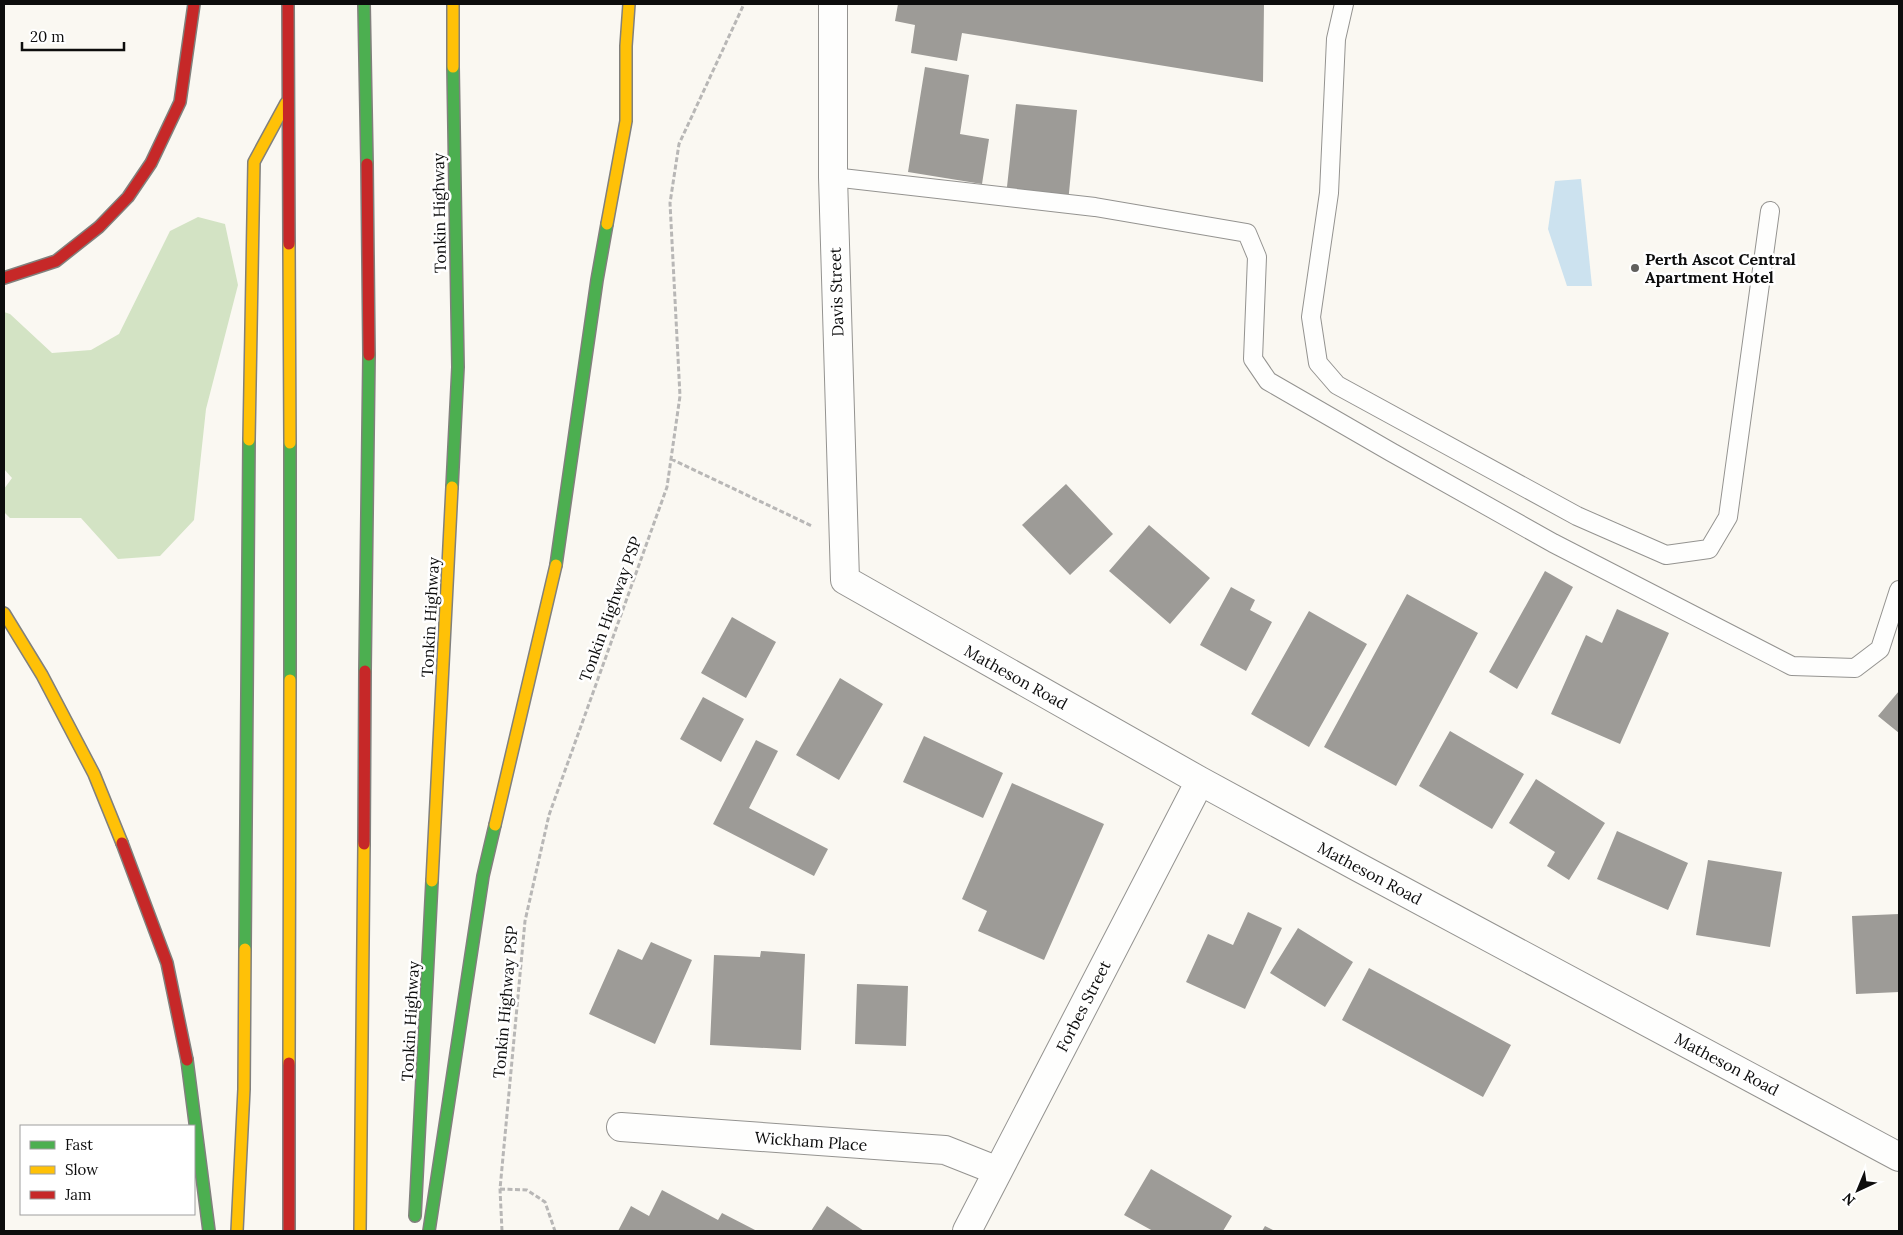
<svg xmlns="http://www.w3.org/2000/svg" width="1903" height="1235" font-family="Lora,serif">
  <rect width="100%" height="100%" fill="#faf8f2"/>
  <path fill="#d3e3c4" d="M198,217l27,7 13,61 -32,124 -12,111 -34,36 -42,3 -37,-41h-71l-6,-6v-23l8,-11 -8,-9v-157l6,2 42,39 39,-3 28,-16 51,-103z"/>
  <path fill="#cce2ef" d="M1581,179l11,107h-25l-19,-57 7,-48z"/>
  <path fill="#9d9b97" d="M898,4h366l-1,78 -301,-49 -5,28 -46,-8 4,-28 -20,-4z
    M925,67l44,8 -9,59 29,5 -7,45 -74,-12z
    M1016,104l61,6 -9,93 -62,-7z
    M1066,484l47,50 -43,41 -48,-50z
    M1149,525l61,53 -40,46 -61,-53z
    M1545,571l28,16 -56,102 -28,-17z
    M1231,587l24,13 -5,10 22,12 -26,49 -46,-26z
    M1407,594l71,39 -82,153 -72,-39z
    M1617,609l52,24 -49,111 -69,-30 35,-79 16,8z
    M1309,611l58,33 -58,103 -58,-33z
    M732,617l44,25 -30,56 -45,-25z
    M840,678l43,26 -44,76 -43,-25z
    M1899,691v42l-21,-17z
    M703,697l41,22 -23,43 -41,-23z
    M1450,731l74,43 -32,55 -73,-43z
    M924,736l79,37 -20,45 -80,-36z
    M756,740l22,11 -29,57 79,41 -14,27 -101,-52z
    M1536,779l69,44 -36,57 -22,-14 8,-14 -46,-29z
    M1012,783l92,41 -60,136 -66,-29 9,-20 -25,-12z
    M1617,831l71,32 -20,47 -71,-31z
    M1708,860l74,12 -12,75 -74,-12z
    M1248,912l34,16 -37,81 -59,-27 22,-48 25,11z
    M1899,914v78l-43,2 -4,-78z
    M1298,928l55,34 -28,45 -55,-34z
    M651,942l41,18 -37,84 -66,-30 29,-65 24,11z
    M761,951l44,3 -4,96 -91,-5 4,-90 46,2z
    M1369,968l142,77 -28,52 -141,-77z
    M857,984l51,2 -2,60 -51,-2z
    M1151,1169l81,47 -9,15h-70l-29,-16z
    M662,1190l56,30 4,-7 35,18h-139l13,-25 18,10z
    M827,1206l37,25h-53z
    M1265,1226l10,5h-13z"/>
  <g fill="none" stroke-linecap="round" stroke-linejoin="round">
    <g stroke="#949390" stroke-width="20">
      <path id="lane" d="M1344,4l-8,35 -7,154 -18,124 7,46 19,22 240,131 89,39 43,-6 19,-32 42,-306
        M833,177l262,30 152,26 10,24 -4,102 15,22 123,71 162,91 239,123 63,2 25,-19 19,-59"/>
    </g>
    <g stroke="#949390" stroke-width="30">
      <path id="street" d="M833,4v173l12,403 355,201 158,86 541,290
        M621,1127l324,23 53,21
        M967,1231l233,-450"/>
    </g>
    <g stroke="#81807d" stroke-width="14">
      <path id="fast" d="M364,4l3,160
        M290,443v237
        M452,487l6,-120 -5,-300
        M556,565l41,-285 10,-56
        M365,671l4,-316
        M245,949l4,-509
        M187,1060l22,171
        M415,1216l17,-335
        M429,1231l54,-355 12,-51"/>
    </g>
    <g stroke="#81807d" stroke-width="14">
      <path id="slow" d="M453,4v63
        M607,224l19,-103v-75l3,-42
        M289,244l1,199
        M249,440l5,-278 32,-59
        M4,613l38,62 52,99 28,69
        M495,825l61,-260
        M432,881l20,-394
        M289,1063l1,-383
        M237,1231l7,-142 1,-140
        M360,1231l4,-387"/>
    </g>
    <g stroke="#81807d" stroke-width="14">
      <path id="jam" d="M288,4l1,240
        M367,164l2,191
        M4,278l52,-17 43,-34 29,-30 23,-34 29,-61 14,-98
        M122,843l45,120 20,97
        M364,844l1,-173
        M289,1231v-168"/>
    </g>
    <path stroke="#b8b7b6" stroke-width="3" stroke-dasharray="5 2.5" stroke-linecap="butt" d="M671,459l141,67
      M500,1189l27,1 18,12 10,29
      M502,1231l-2,-42 25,-268 24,-106 118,-328 13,-91 -10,-193 9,-59 65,-140"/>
    <use href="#lane" stroke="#fefefd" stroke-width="18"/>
    <use href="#street" stroke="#fefefd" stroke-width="28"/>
    <use href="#fast" stroke="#4caf50" stroke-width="11"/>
    <use href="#slow" stroke="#ffc107" stroke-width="11"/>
    <use href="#jam" stroke="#c62828" stroke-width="11"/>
  </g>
  <circle fill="#605f5d" stroke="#fff" stroke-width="2" cx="1635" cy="268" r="5"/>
  <g text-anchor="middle" stroke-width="5" stroke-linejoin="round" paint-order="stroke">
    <g font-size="16" fill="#0d0d0d" stroke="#fff">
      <text transform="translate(439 213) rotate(-91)" y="6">Tonkin Highway</text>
      <text transform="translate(836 292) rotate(-92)" y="6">Davis Street</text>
      <text transform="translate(610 609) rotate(-70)" y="6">Tonkin Highway PSP</text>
      <text transform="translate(430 617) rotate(-87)" y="6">Tonkin Highway</text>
      <text transform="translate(1016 677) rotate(29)" y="6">Matheson Road</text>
      <text transform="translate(1370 873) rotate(28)" y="6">Matheson Road</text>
      <text transform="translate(505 1002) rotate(-85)" y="6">Tonkin Highway PSP</text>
      <text transform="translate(1083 1006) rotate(-63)" y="6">Forbes Street</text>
      <text transform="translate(410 1021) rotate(-87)" y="6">Tonkin Highway</text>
      <text transform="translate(1727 1064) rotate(28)" y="6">Matheson Road</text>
      <text transform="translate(811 1141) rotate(4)" y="6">Wickham Place</text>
    </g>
    <g font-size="16" font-weight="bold" fill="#0d0d0d" stroke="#fff" text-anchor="start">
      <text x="1645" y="265">Perth Ascot Central<tspan x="1645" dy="18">Apartment Hotel</tspan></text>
    </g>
  </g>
  <rect width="1903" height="1235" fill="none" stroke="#0d0d0d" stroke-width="10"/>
  <rect x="20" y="1125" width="175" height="90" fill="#ffffff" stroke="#9e9e9e"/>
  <rect x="30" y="1141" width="25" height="8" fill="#4caf50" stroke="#9e9e9e"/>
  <text x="65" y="1150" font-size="15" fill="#0d0d0d">Fast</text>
  <rect x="30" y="1166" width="25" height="8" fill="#ffc107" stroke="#9e9e9e"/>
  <text x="65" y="1175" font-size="15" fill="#0d0d0d">Slow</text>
  <rect x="30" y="1191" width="25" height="8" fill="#c62828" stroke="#9e9e9e"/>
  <text x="65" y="1200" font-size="15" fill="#0d0d0d">Jam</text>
  <g transform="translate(1858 1190) rotate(224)" stroke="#ffffff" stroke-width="4" paint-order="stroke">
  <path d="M0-4L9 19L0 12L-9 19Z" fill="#0d0d0d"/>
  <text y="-8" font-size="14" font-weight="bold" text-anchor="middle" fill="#0d0d0d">N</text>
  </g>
  <path d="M22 42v8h102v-8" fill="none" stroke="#0d0d0d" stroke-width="2.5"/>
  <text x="30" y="42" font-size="15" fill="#0d0d0d" stroke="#ffffff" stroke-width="4" paint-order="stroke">20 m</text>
</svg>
